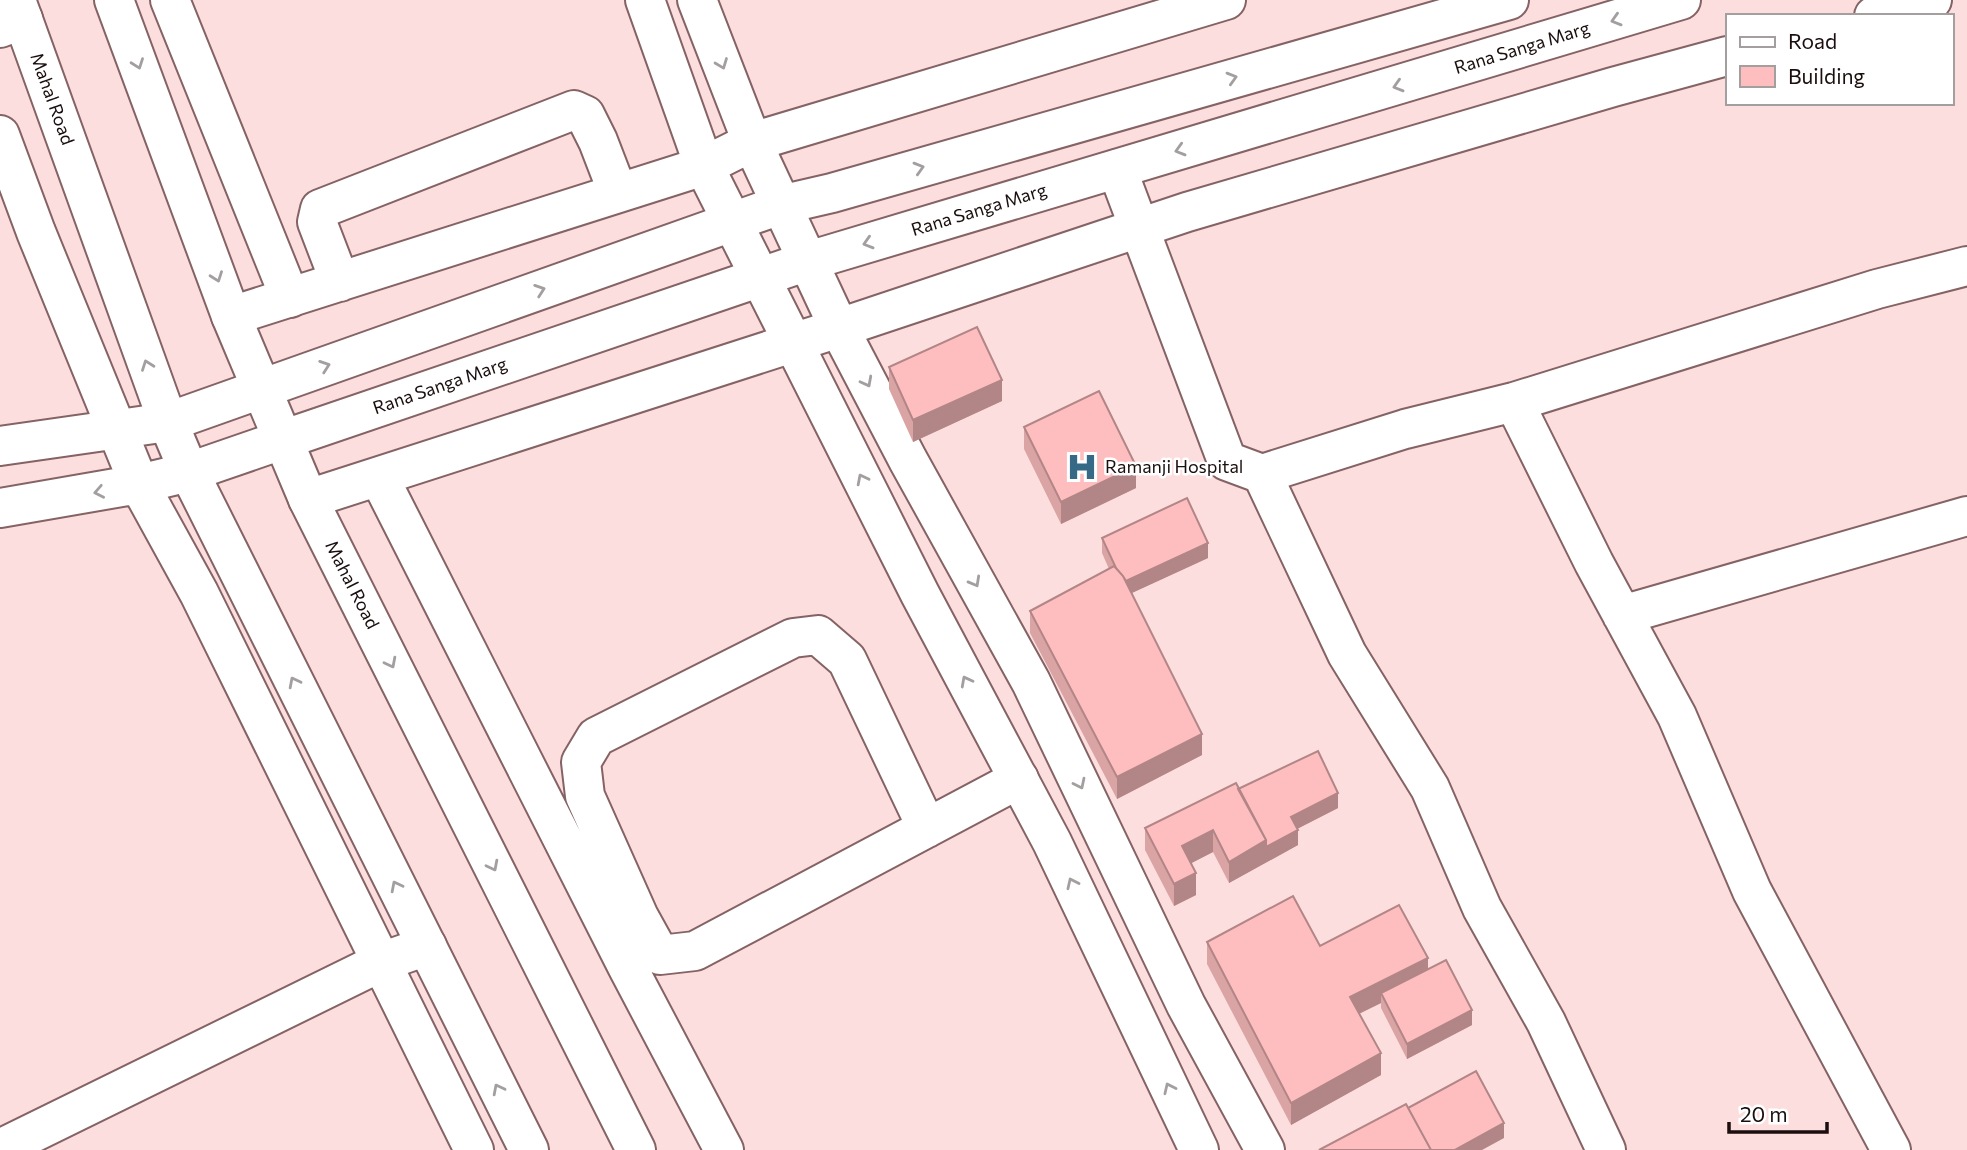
<svg xmlns="http://www.w3.org/2000/svg" width="1967" height="1150" font-family="Commissioner,sans-serif">
  <rect width="100%" height="100%" fill="#fddede"/>
  <g fill="none" stroke-linecap="round" stroke-linejoin="round">
    <g stroke="#856364" stroke-width="42">
      <path id="minor" d="M1874,16l58,-16
        M0,28l23,-9
        M0,135l36,97 103,252 60,109 275,557
        M1117,169l110,292 35,13 85,180 83,134 52,120 64,114 60,128
        M340,282l-23,-60 3,-13 254,-99 11,5 13,26 20,52
        M231,316l473,-150 48,-24 474,-142
        M1514,402l80,161 83,153 75,175 139,259
        M0,446l168,-24 93,-33
        M1262,474l143,-45 109,-27 363,-113 90,-23
        M379,477l249,491 96,182
        M308,499l531,-171 348,-116 426,-125 114,-31
        M0,508l139,-24 50,-12 93,-32
        M1622,615l345,-99
        M927,828l-80,-168 -29,-25 -25,3 -197,99 -15,25 4,34 54,121 21,38 35,-4 324,-172
        M0,1149l381,-187 46,-16"/>
    </g>
    <g stroke="#856364" stroke-width="42">
      <path id="major" d="M16,0l152,422 21,50 340,678
        M114,0l117,316 77,183 328,651
        M170,0l120,298
        M645,0l59,166 216,428 132,248 147,308
        M697,0l55,142 87,186 69,132 123,222 155,323 79,145
        M261,389l519,-184 52,-12 677,-193
        M282,440l526,-179 873,-261"/>
    </g>
    <use href="#minor" stroke="#fff" stroke-width="38"/>
    <use href="#major" stroke="#fff" stroke-width="38"/>
  </g>
  <path fill="#daa3a4" d="M889,367l113,34 -89,41 -24,-53z
    M1024,427l112,61 -75,36 -37,-75z
    M1102,538l106,20 -76,35 70,162 -85,44 -87,-166v-22l79,-42 -7,-16z
    M1238,789l100,19 -41,21 1,16 -69,38 -16,-31 -22,11 5,32 -22,11 -29,-56v-22z
    M1207,942l113,4 108,23 44,56 -65,34 -26,-51v-5l-22,11 22,61 -90,50 -84,-161z"/>
  <path fill="#b28586" d="M1002,380v21l-89,41v-22z
    M1136,466v22l-75,36v-22z
    M1208,543v15l-85,39v-15z
    M1202,734v21l-85,44v-22z
    M1338,793v15l-47,24v-15z
    M1213,830v22l-31,16v-22z
    M1298,830v15l-69,38v-21l37,-22z
    M1196,873v22l-22,11v-22z
    M1428,958v22l-47,13v10l-31,15v-21z
    M1472,1010v15l-65,34v-15z
    M1381,1053v22l-90,50v-22z
    M1504,1123v15l-22,12h-27z"/>
  <path fill="#febebf" stroke="#b28586" stroke-width="2" d="M977,327l25,53 -89,40 -24,-53z
    M1099,391l37,75 -75,36 -37,-75z
    M1187,498l21,45 -82,38 -3,-5 -7,-8 -14,-30z
    M1114,566l9,10 79,158 -85,43 -87,-166z
    M1318,751l20,42 -47,24 7,13 -32,17v-7l-28,-51z
    M1236,783l30,57 -37,22 -16,-32 -31,16 14,27 -22,11 -29,-56z
    M1293,896l27,50 79,-41 29,53 -78,39 31,56 -90,50 -84,-161z
    M1446,960l26,50 -65,34 -26,-51z
    M1476,1071l28,52 -49,27h-24l-23,-42z
    M1406,1104l25,46h-112z"/>
  <defs><path id="oneway-chevron" d="M-2-3.5L2.5 0L-2 3.5" fill="none" stroke-width="1.6" stroke-linecap="round" stroke-linejoin="round" transform="scale(1.75)"/></defs>
  <g stroke="#a39f9f">
    <use href="#oneway-chevron" transform="translate(1616 20) rotate(163)"/>
    <use href="#oneway-chevron" transform="translate(138 64) rotate(70)"/>
    <use href="#oneway-chevron" transform="translate(722 64) rotate(69)"/>
    <use href="#oneway-chevron" transform="translate(1232 78) rotate(-16)"/>
    <use href="#oneway-chevron" transform="translate(1398 86) rotate(163)"/>
    <use href="#oneway-chevron" transform="translate(1180 150) rotate(164)"/>
    <use href="#oneway-chevron" transform="translate(919 168) rotate(-16)"/>
    <use href="#oneway-chevron" transform="translate(868 243) rotate(163)"/>
    <use href="#oneway-chevron" transform="translate(217 277) rotate(70)"/>
    <use href="#oneway-chevron" transform="translate(540 290) rotate(-19)"/>
    <use href="#oneway-chevron" transform="translate(147 365) rotate(-110)"/>
    <use href="#oneway-chevron" transform="translate(325 366) rotate(-19)"/>
    <use href="#oneway-chevron" transform="translate(867 382) rotate(62)"/>
    <use href="#oneway-chevron" transform="translate(862 479) rotate(-117)"/>
    <use href="#oneway-chevron" transform="translate(99 492) rotate(169)"/>
    <use href="#oneway-chevron" transform="translate(975 582) rotate(61)"/>
    <use href="#oneway-chevron" transform="translate(391 663) rotate(63)"/>
    <use href="#oneway-chevron" transform="translate(966 681) rotate(-118)"/>
    <use href="#oneway-chevron" transform="translate(294 682) rotate(-117)"/>
    <use href="#oneway-chevron" transform="translate(1080 784) rotate(64)"/>
    <use href="#oneway-chevron" transform="translate(493 866) rotate(63)"/>
    <use href="#oneway-chevron" transform="translate(1072 883) rotate(-115)"/>
    <use href="#oneway-chevron" transform="translate(396 886) rotate(-117)"/>
    <use href="#oneway-chevron" transform="translate(1169 1088) rotate(-115)"/>
    <use href="#oneway-chevron" transform="translate(498 1089) rotate(-117)"/>
  </g>
  <defs>
    <g id="hospital-bare" transform="scale(2.415)"><path d="M-5-5h3v3.5h4V-5h3V5h-3V1.5h-4V5h-3Z" fill="#366986" stroke="#fff" stroke-width="2.5" paint-order="stroke"/></g>
  </defs>
  <g fill-rule="evenodd">
    <use href="#hospital-bare" x="1082" y="467"/>
  </g>
  <g text-anchor="middle" stroke-width="5" stroke-linejoin="round" paint-order="stroke">
    <g font-size="18" fill="#1a0e0e" stroke="#fff">
      <text transform="translate(1522 48) rotate(-17)" y="6">Rana Sanga Marg</text>
      <text transform="translate(52 99) rotate(70)" y="6">Mahal Road</text>
      <text transform="translate(979 210) rotate(-17)" y="6">Rana Sanga Marg</text>
      <text transform="translate(440 386) rotate(-19)" y="6">Rana Sanga Marg</text>
      <text transform="translate(352 585) rotate(63)" y="6">Mahal Road</text>
    </g>
    <g font-size="18" fill="#1a0e0e" stroke="#fff" text-anchor="start">
      <text x="1105" y="473">Ramanji Hospital</text>
    </g>
  </g>
  <rect x="1726" y="14" width="228" height="91" fill="#ffffff" stroke="#a39f9f" stroke-width="2"/>
  <rect x="1740" y="37" width="35" height="10" fill="#ffffff" stroke="#a39f9f" stroke-width="2"/>
  <text x="1788" y="49" font-size="21" fill="#1a0e0e">Road</text>
  <rect x="1740" y="66" width="35" height="21" fill="#febebf" stroke="#a39f9f" stroke-width="2"/>
  <text x="1788" y="84" font-size="21" fill="#1a0e0e">Building</text>
  <path d="M1729 1122v10h98v-10" fill="none" stroke="#1a0e0e" stroke-width="3.5"/>
  <text x="1740" y="1122" font-size="21" fill="#1a0e0e" stroke="#ffffff" stroke-width="5" paint-order="stroke">20 m</text>
</svg>
